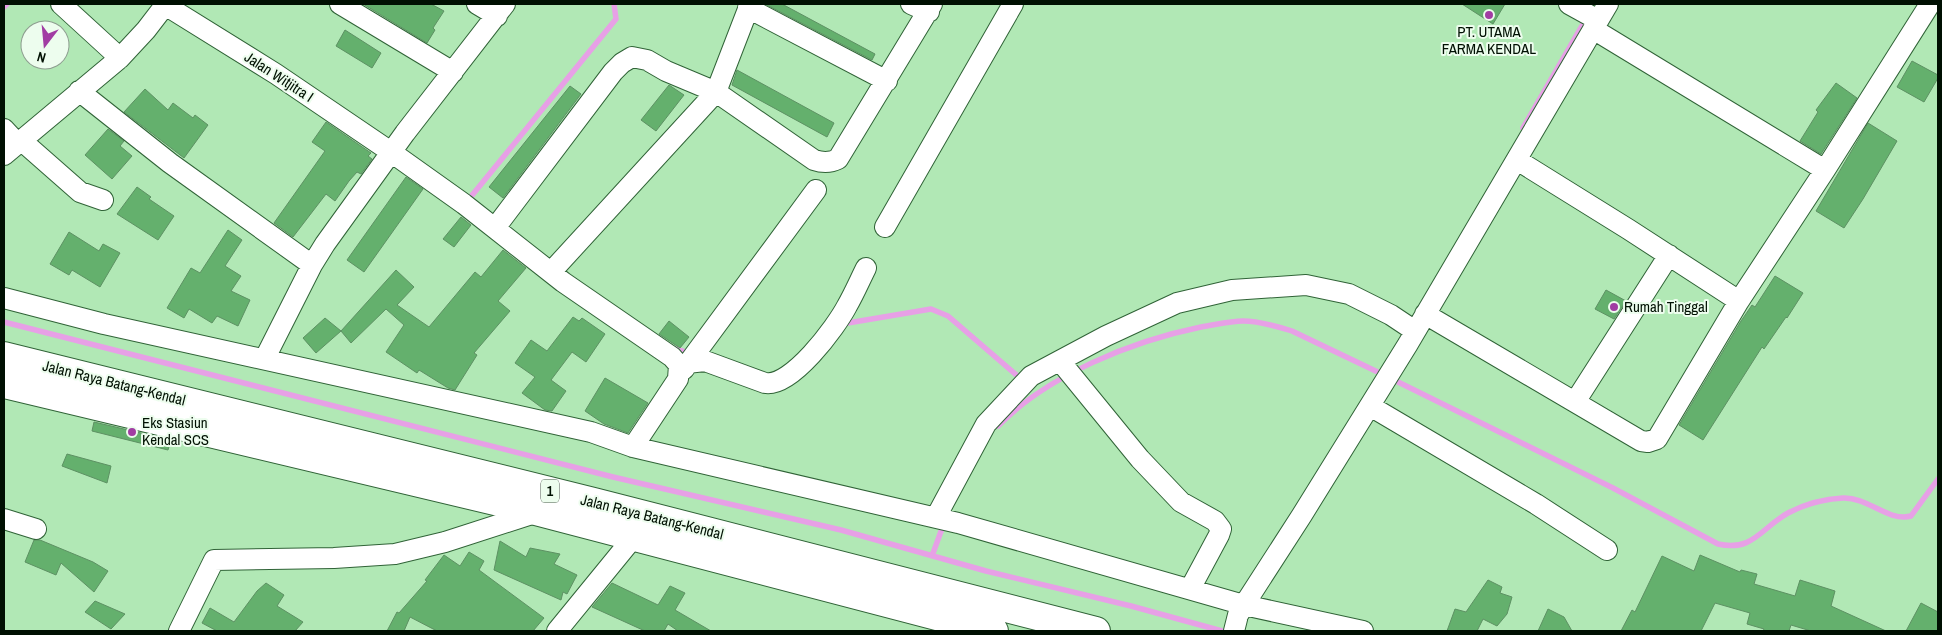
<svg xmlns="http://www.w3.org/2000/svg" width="1942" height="635" font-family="'Archivo Narrow',sans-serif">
  <rect width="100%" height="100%" fill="#b1e8b5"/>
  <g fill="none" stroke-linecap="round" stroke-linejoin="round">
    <path stroke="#e7a0e6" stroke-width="5.5" d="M4,7l3,-3
      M1523,128l63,-109
      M472,201l-3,-2 147,-180 -2,-15
      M4,322l609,155 228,53 145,41 145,35 91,25
      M842,324l89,-15 17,7 72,62
      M672,348l20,6
      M1394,380l219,108 105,56c35,8 43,-16 70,-31 17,-9 36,-14 55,-15 25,-1 45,24 68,18l27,-37
      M998,426c50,-51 134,-85 203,-99 14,-2 28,-6 42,-6 16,0 33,5 49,10l92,44
      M932,556l12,-33"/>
  </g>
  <path fill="#64b06d" stroke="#5d9163" d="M363,4h68l13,7 -11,17 2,2 -8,13z
    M765,4h17l93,50 -3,6z
    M1462,4h43l-12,20z
    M345,30l36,23 -9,15 -36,-22z
    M1912,61l26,14v3l-14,24 -27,-15z
    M737,70l97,53 -7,14 -95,-52z
    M1836,83l21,15 -36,56 -21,-13 18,-29 -2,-2z
    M669,85l15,10 -28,36 -15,-11z
    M570,86l11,8 -78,104 -14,-11z
    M145,89l23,21 5,-7 20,15 2,-3 13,10 -24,33 -60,-46z
    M326,122l45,31 -3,3 4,3 -11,15 -4,-2 -8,9 -14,20 -9,-7 -33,43 -19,-14 51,-72 -13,-9z
    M1868,123l29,18 -34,58 -19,29 -28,-17z
    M108,129l16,12 -4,5 12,10 -20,23 -27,-24z
    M406,177l17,12 -59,83 -17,-12z
    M137,187l14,10 -2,2 25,17 -16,24 -41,-26z
    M461,217l10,8 -17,22 -11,-8z
    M228,230l14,10 -17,26 16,10 -10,15 19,9 -12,26 -21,-10 -5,7 -23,-14 -5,9 -17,-10 24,-40 9,5z
    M69,232l30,19 4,-7 17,9 -20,34 -28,-17 -3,5 -19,-11z
    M503,250l23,18 -28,33 12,10 -36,42 3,2 -22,35 -7,-2 -29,-18 -2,3 -31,-21 18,-27 -18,-16 -35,34 -10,-12 55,-61 18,17 -17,18 32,22 46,-55 6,5z
    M1775,276l28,17 -16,25 -1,-1 -22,32 -2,-2 -59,93 -24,-15 62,-104 11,-16 3,2z
    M1606,290l20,11 -12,18 -19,-10z
    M573,317l6,4 3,-3 23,16 -19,28 -14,-10 -21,28 15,11 -14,20 -7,-1 -23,-17 13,-16 -20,-14 16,-23 16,11z
    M325,318l16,13 -25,22 -13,-15z
    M669,321l20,16 -9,11 -21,-14z
    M605,378l43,25 -20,30 -24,-9 -19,-13z
    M94,422l77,18 -3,10 -76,-19z
    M67,454l44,12 -4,17 -45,-17z
    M34,540h6l53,22 15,9 -14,21 -33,-29 -5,12 -31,-13z
    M500,541l26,16 4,-9 30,6 -6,10 23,11 -10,19 -4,-2 -2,8 -67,-30z
    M469,552l15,9 -5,9 65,48 -11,13h-96l-27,-14 -6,14h-17l10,-19 2,1 28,-32 -2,-1 19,-25 16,11z
    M1700,555l40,17 1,-2 16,4 -3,10 41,12 5,-16 35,11 -4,15 55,25h-75l-20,-6 -2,6h-26l1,-2 -17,-5 3,-11 -35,-10 -14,28h-80l11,-21 3,2 27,-56 32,15z
    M1488,580l14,7 -2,6 12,4 -5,17 -10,12 -14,-7 -6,12h-30l8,-22 11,3z
    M266,583l18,12 -7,11 26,16 -8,9h-78l-15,-8 8,-15 24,14 23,-31z
    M612,583l46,22 12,-19 15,7 -10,17 36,21h-33l-10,-7 -4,7h-19l-53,-24z
    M95,601l30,13 -14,15 -26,-17z
    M1921,603l17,9v19h-32z
    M1548,609l16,8 8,14h-34z"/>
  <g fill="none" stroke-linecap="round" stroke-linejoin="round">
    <g stroke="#306337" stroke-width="22">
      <path id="minor" d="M61,4l59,54
        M340,4l113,68
        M477,4l20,12
        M911,4l18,8
        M1569,4l29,16
        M165,5l111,69 115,78 73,52 99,78 109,75 7,8 -1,14 -45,68
        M748,8l139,73
        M1593,29l232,141
        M79,91l91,72 142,102
        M4,129l14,15
        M22,141l58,51 23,8
        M4,155l116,-97 26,-28 20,-26
        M1517,160l111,69 111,72
        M885,227l128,-223
        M495,228l118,-156 9,-9 10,-6 15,3 19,11 50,21 98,68c9,3 16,3 24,-1l94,-155
        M551,272l165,-180 34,-88
        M4,298l100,26 487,108 42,15 325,76 286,82 119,26
        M1425,314l216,127 7,1 9,-3 82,-138 86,-131 105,-166
        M265,358l47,-93 13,-21 80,-111 100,-129
        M1060,361l80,98 41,43 34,19 6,8 -2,6 -29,54
        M687,363l18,-2 60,22c26,5 71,-56 82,-77 7,-12 13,-26 19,-38
        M684,369l132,-179
        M1575,402l94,-147
        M1370,406l166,98 71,46
        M936,517l50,-93 45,-48 75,-40 71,-33 55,-13 74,-5 43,9 42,21 24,16
        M4,519l32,10
        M179,631l35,-71 120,-2 61,-4 50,-12 93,-30
        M557,631l76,-93
        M1234,631l4,-16 6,-10 58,-90 106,-171 200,-340"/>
    </g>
    <g stroke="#306337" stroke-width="30">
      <path id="highway" d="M4,356l590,146 502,129
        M4,384l516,123 474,124"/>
    </g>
    <use href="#minor" stroke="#fff" stroke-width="20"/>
    <use href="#highway" stroke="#fff" stroke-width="28"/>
  </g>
  <g fill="#a13da3" stroke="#edfdee" stroke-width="2">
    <circle cx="1489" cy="15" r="5"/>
    <circle cx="1614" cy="307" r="5"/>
    <circle cx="132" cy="432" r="5"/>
  </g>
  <g text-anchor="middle" stroke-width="4" stroke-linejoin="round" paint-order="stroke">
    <rect fill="#edfdee" stroke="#475749" stroke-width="1" x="541" y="479.5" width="18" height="23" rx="4"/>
    <g font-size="14" font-weight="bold" fill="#001002">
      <text x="550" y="496">1</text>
    </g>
    <g font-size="15" fill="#001002" stroke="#edfdee" text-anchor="start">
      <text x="1489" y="37" text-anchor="middle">PT. UTAMA<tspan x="1489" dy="17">FARMA KENDAL</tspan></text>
      <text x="1624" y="312">Rumah Tinggal</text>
      <text x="142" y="428">Eks Stasiun<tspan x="142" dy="17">Kendal SCS</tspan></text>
    </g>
    <g font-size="15" fill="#001002" stroke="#edfdee">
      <text transform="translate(279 77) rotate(33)" y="5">Jalan Witjitra I</text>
      <text transform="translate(114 383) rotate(14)" y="5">Jalan Raya Batang-Kendal</text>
      <text transform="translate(652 517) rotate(14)" y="5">Jalan Raya Batang-Kendal</text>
    </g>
  </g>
  <rect width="1942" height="635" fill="none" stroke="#001002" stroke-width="10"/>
  <g transform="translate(45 45) rotate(196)"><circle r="24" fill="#edfdee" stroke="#8e9e90"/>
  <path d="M0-4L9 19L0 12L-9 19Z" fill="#a13da3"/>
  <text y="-8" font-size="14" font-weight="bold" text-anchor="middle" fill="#001002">N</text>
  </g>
</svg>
